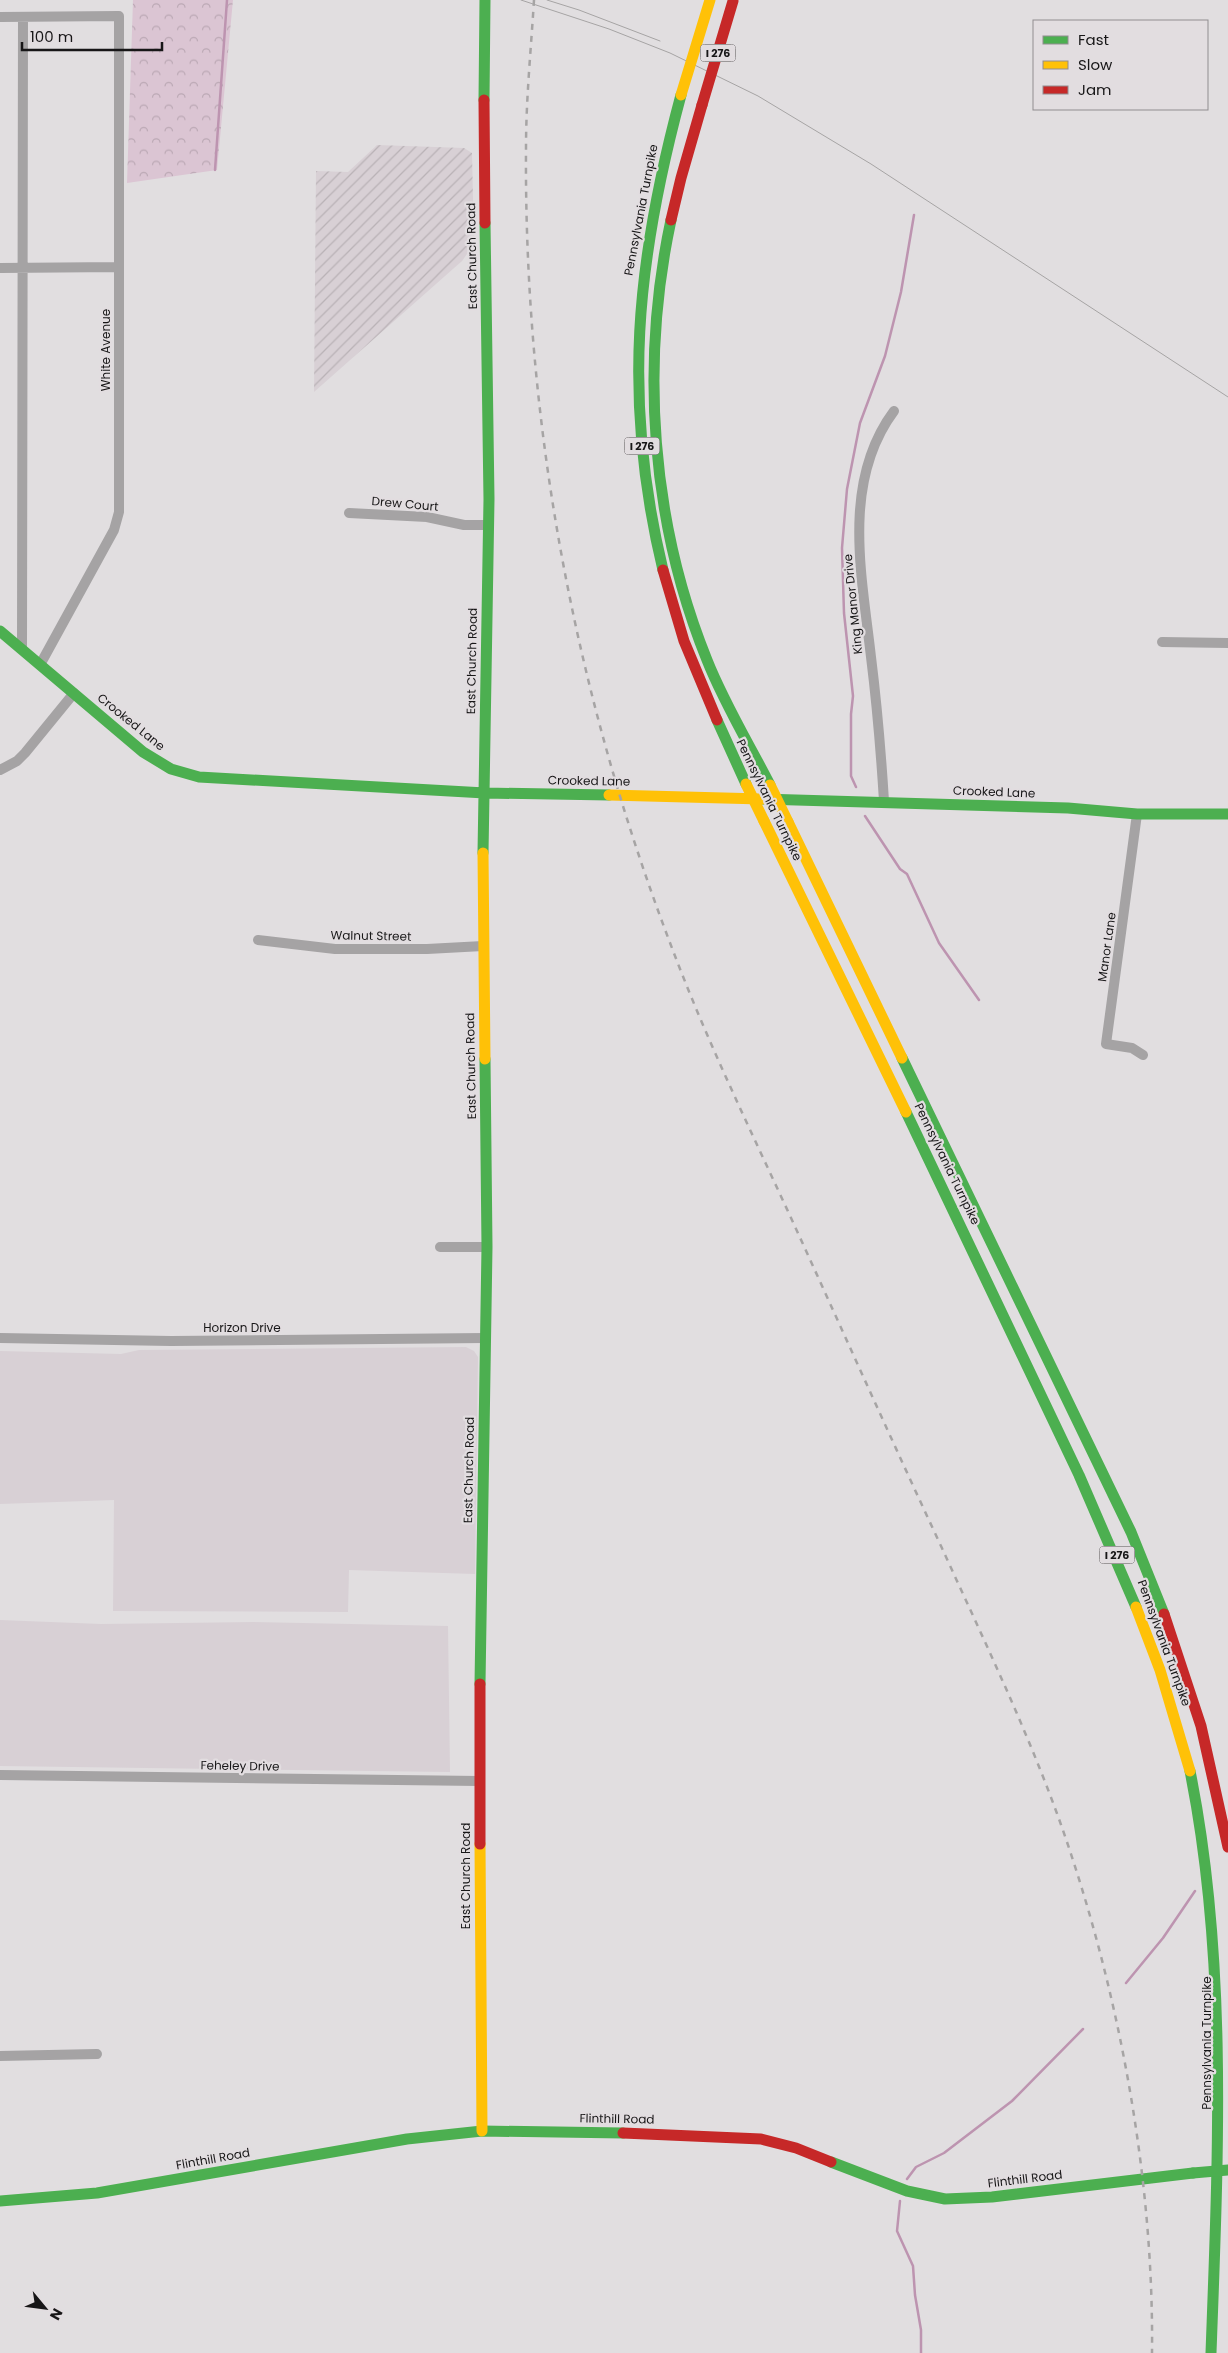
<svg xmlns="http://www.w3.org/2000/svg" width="1228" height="2353" font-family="Poppins,sans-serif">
  <defs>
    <pattern id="industrial-furrows" width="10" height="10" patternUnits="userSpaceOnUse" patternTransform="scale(1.25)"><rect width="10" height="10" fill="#d8d0d5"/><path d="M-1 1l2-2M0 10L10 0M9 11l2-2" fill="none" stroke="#b9b2b6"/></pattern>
    <pattern id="park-crowns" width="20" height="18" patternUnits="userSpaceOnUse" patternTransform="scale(1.25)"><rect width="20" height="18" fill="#dbc5d3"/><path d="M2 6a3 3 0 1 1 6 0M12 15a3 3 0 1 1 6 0" fill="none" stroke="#bba8b4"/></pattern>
  </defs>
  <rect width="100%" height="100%" fill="#e1dee0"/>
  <path fill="#d8d0d5" d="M466,1347l8,4 4,6 -3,217 -126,-4 -1,42 -235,-1 1,-111 -114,4v-153l121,3 18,-4z
    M0,1620l101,4 153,-2 194,4 2,146 -450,-6z"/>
  <path fill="url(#industrial-furrows)" d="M377,145l87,3 8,5 2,91 -12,17 -148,131 2,-221 32,1z"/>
  <path fill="url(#park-crowns)" d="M133,0h100l-16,170 -90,13z"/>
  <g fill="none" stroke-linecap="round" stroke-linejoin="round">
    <path stroke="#bd94b0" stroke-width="2.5" d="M215,170l12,-170
      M856,787l-5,-11v-62l2,-18 -9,-83 -2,-65 5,-59 13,-66 25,-67 16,-64 13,-77
      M865,816l35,53 7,5 32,69 40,57
      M1126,1983l37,-45 32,-47
      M907,2179l9,-12 28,-14 68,-52 71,-72
      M900,2201l-3,30 16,35 2,29 6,35v23"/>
    <path stroke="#a5a3a4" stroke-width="10" d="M0,17l119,-1v496l-5,18 -73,133
      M0,268l119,-1
      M349,513l78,4 37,8h24
      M1162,642l66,1
      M22,648l1,-631
      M0,770l17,-9 8,-8 49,-60
      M884,801c-3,-48 -7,-96 -13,-144 -9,-81 -30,-175 23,-246
      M1137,814l-31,230 26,4 11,7
      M258,940l77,9h92l56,-3
      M440,1247h47
      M0,1338l171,3 314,-3
      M0,1775l479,6
      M0,2056l97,-2"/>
    <path stroke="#4caf50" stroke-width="11" d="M484,100l1,-100
      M671,220c-31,145 -20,302 36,440 17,43 42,84 63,125
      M663,570c-41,-170 -27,-308 18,-475
      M0,631l143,121 28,17 28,8 286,16 124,2
      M717,720l29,64
      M762,799l306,9 69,6h91
      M483,853l6,-354 -4,-276
      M902,1058l229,474 33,82
      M906,1112l173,363 57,132
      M480,1684l7,-437 -2,-188
      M1190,1771c38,189 28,389 21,582
      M831,2162l76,29 38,8 47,-2 201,-24
      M0,2201l97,-8 310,-54 75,-8 141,2"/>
    <path stroke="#ffc107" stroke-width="11" d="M609,795l153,4
      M764,821l142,291
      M788,822l114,236
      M483,853l2,206
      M1136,1607l24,63 30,101
      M480,1844l2,287"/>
    <path stroke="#c62828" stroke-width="11" d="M484,100l1,123
      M671,220l10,-42 21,-73
      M663,570l21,71 33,79
      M1164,1614l37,112 27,121
      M480,1844v-160
      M623,2133l138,6 35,9 35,14"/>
    <path stroke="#a6a4a4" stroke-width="1" d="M521,0l88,29 61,24 88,43 113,68 357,233
      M547,0l32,10 81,31"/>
    <path stroke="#a6a4a4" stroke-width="2.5" stroke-dasharray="6 6" stroke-linecap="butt" d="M534,0c-3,49 -8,99 -8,148 -2,274 48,544 146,800 36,96 82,189 125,283 48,105 95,210 144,315 41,90 84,179 118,273 59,166 95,357 93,534"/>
    <path stroke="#4caf50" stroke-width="11" d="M1193,2173l35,-3"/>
    <path stroke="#ffc107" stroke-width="11" d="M681,95l29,-95
      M746,784l18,37
      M770,785l18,37"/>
    <path stroke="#c62828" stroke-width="11" d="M702,105l31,-104"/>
  </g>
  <g text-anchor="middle" stroke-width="4.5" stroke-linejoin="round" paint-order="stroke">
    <g fill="#e2dde0" stroke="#545253" stroke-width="1">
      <rect x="700.5" y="44.5" width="35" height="17" rx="4"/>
      <rect x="624.5" y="437.5" width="35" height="17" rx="4"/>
      <rect x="1099.5" y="1546.5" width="35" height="17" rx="4"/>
    </g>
    <g font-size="11" font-weight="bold" fill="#171617">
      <text x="718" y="57">I 276</text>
      <text x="642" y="450">I 276</text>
      <text x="1117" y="1559">I 276</text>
    </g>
    <g font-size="12" fill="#171617" stroke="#e2dde0">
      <text transform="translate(641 210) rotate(-79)" y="4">Pennsylvania Turnpike</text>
      <text transform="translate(472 256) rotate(-91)" y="4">East Church Road</text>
      <text transform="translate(106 350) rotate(-90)" y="4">White Avenue</text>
      <text transform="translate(405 504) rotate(5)" y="4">Drew Court</text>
      <text transform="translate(853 604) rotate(-96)" y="4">King Manor Drive</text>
      <text transform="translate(472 661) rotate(-89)" y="4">East Church Road</text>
      <text transform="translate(131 722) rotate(39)" y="4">Crooked Lane</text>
      <text transform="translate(589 781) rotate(1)" y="4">Crooked Lane</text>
      <text transform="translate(994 792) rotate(2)" y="4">Crooked Lane</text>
      <text transform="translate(769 800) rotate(64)" y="4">Pennsylvania Turnpike</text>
      <text transform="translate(371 936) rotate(1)" y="4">Walnut Street</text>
      <text transform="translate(1107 947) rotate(-82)" y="4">Manor Lane</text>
      <text transform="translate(471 1066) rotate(-91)" y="4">East Church Road</text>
      <text transform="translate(947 1164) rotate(64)" y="4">Pennsylvania Turnpike</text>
      <text x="242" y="1332">Horizon Drive</text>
      <text transform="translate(469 1470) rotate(-89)" y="4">East Church Road</text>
      <text transform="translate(1164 1643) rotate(70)" y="4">Pennsylvania Turnpike</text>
      <text transform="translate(240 1766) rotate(1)" y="4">Feheley Drive</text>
      <text transform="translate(466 1876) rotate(-90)" y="4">East Church Road</text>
      <text transform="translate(1207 2043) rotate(-90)" y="4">Pennsylvania Turnpike</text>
      <text transform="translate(617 2119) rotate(1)" y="4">Flinthill Road</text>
      <text transform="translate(213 2159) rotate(-10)" y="4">Flinthill Road</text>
      <text transform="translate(1025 2179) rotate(-7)" y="4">Flinthill Road</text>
    </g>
  </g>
  <rect x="1033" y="20" width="175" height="90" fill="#e2dde0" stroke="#918d90"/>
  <rect x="1043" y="36" width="25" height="8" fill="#4caf50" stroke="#918d90"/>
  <text x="1078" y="45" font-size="15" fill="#171617">Fast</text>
  <rect x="1043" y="61" width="25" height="8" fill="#ffc107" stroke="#918d90"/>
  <text x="1078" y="70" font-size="15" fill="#171617">Slow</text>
  <rect x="1043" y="86" width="25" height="8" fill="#c62828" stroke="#918d90"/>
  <text x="1078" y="95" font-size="15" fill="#171617">Jam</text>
  <g transform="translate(45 2308) rotate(119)" stroke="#e2dde0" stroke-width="4" paint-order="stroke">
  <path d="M0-4L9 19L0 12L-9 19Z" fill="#171617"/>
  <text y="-8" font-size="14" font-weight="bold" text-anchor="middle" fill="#171617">N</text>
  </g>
  <path d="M22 42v8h140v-8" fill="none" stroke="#171617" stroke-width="2.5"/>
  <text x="30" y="42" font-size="15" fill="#171617" stroke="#e2dde0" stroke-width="4" paint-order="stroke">100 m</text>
</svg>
